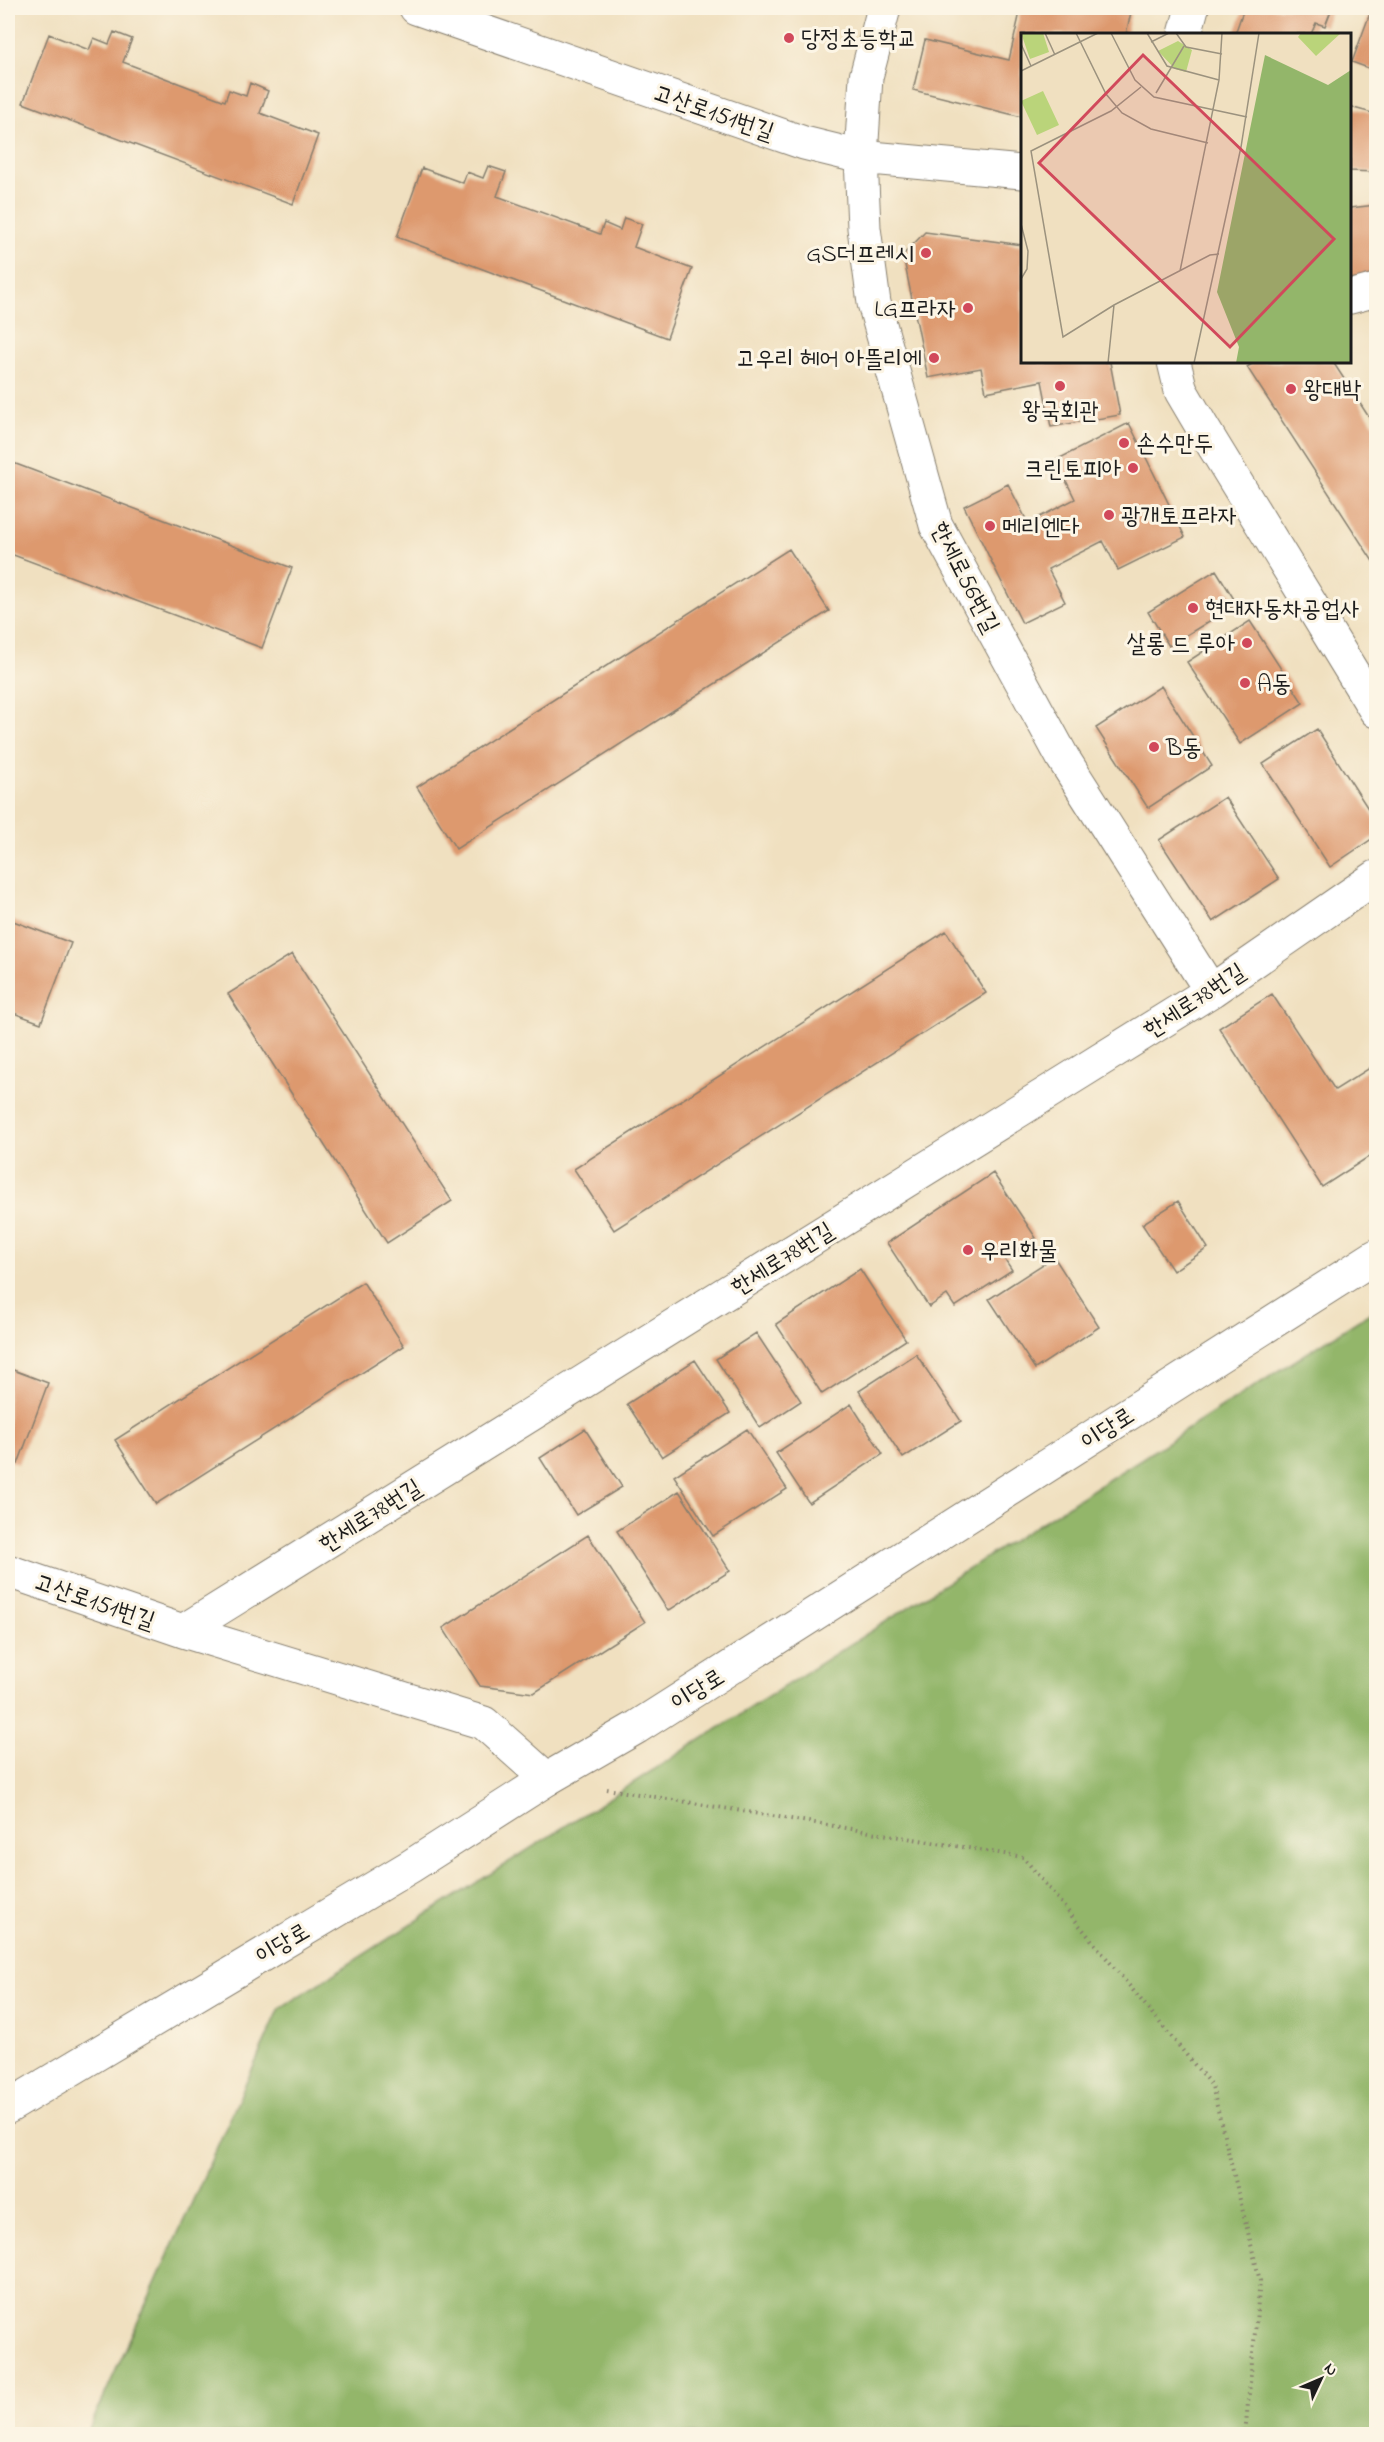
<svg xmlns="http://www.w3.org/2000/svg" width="1384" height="2442" font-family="'Indie Flower','Poor Story',sans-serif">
  <rect width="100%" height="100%" fill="#fcf5e5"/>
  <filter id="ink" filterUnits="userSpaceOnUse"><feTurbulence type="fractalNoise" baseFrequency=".0167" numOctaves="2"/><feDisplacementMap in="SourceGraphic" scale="12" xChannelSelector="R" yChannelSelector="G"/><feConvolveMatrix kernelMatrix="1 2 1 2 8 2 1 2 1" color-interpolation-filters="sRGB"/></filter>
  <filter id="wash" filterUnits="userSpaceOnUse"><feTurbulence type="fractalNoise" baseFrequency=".008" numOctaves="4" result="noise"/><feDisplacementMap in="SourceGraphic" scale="24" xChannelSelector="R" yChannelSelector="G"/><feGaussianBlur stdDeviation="1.35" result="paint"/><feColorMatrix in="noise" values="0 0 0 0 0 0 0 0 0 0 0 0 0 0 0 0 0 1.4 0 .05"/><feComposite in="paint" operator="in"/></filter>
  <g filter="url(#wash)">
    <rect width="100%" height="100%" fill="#f0e0c0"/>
    <path fill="#93b66a" stroke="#586943" stroke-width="1.5" d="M1376,1309v1125h-1289l193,-426z"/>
    <g id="blocks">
      <path fill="#dd996e" d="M1021,8h111l-6,26h-104v83l-109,-27 12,-50 84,20z
        M1244,8h88l-7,18 -9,-3 -5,11h-76z
        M1372,8l4,2v61l-24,-9z
        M114,32l18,7 -9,23 102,39 4,-11 17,6 4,-13 18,8 -8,22 58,22 -25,69 -270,-101 26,-69 40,16 5,-12 15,6z
        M1350,107l26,7v58l-26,-1z
        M488,166l18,6 -9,24 103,38 4,-11 16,7 4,-12 18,6 -8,23 58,22 -25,69 -270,-101 25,-69 41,15 4,-11 16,6z
        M1376,205v70l-26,4v-71z
        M925,232l97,13v117h88l10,53 -69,12 -9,-46 -56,11 -5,-24 -53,10 -25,-123z
        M1255,362h78l43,66v138l-129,-199z
        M1129,423l56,114 -67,33 -15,-29 -55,28 17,33 -43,21 -58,-117 44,-22 20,39 47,-24 -19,-39z
        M8,461l284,107 -30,80 -254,-95z
        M789,549l40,62 -373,238 -39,-62z
        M1216,570l21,34 -68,42 -21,-34z
        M1250,621l53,82 -63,41 -53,-82z
        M1161,686l51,80 -64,42 -52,-80z
        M1317,729l59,92v15l-46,31 -67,-103z
        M1225,797l54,82 -66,43 -54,-82z
        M8,919l63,24 -30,80 -33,-12z
        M946,931l40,62 -372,237 -40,-61z
        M292,954l160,247 -65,42 -159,-249z
        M1272,994l63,96 41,-26v88l-54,35 -103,-159z
        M993,1173l43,65 -32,20 8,12 -57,37 -8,-12 -18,12 -42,-64z
        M1178,1201l30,47 -35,23 -31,-47z
        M1054,1257l45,70 -64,42 -46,-70z
        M860,1269l46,71 -84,54 -46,-70z
        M363,1282l41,64 -248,158 -41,-64z
        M756,1333l45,68 -41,27 -44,-69z
        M916,1354l45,67 -58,37 -44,-67z
        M695,1360l35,53 -68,44 -35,-53z
        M8,1368l40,15 -30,81 -10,-4z
        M851,1404l32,50 -74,49 -33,-50z
        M585,1429l37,58 -46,28 -36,-57z
        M747,1429l40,60 -74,47 -39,-60z
        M679,1491l51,80 -62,40 -51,-80z
        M588,1535l57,87 -111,71 -54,-7 -37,-58z"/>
    </g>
  </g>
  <g filter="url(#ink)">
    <use href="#blocks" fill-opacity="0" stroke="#867e6e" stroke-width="1.5"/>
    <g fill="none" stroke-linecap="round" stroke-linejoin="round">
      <g stroke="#867e6e" stroke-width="35">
        <path id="pedestrian" d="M1350,297l26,-7"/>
      </g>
      <g stroke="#867e6e" stroke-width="35">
        <path id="minor" d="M416,8l388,135 57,14 161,15
          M884,8l-18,69 -5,80 3,71 10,75 62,222 127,233 148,233
          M8,1571l175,60 301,92 63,56
          M183,1631l1028,-640 165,-114"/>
      </g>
      <g stroke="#867e6e" stroke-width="35">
        <path id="tertiary" d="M1185,34l7,-26
          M1174,362l7,29 23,39 172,281
          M8,2107l403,-241 136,-87 90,-52 739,-471"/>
      </g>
      <path stroke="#867e6e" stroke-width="4" stroke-dasharray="1.5 4.5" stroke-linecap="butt" d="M607,1789l416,68 189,229 48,195 -15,153"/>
      <use href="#pedestrian" stroke="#fff" stroke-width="33"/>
      <use href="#minor" stroke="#fff" stroke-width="33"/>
      <use href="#tertiary" stroke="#fff" stroke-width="33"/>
    </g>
  </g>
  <g fill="#d1495b" stroke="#fcf5e5" stroke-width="2">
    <circle cx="789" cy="38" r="6"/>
    <circle cx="926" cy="253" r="6"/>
    <circle cx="968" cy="308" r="6"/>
    <circle cx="934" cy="358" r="6"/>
    <circle cx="1060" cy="386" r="6"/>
    <circle cx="1291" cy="389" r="6"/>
    <circle cx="1124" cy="443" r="6"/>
    <circle cx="1133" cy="468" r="6"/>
    <circle cx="1109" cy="515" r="6"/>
    <circle cx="990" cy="526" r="6"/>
    <circle cx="1193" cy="608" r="6"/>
    <circle cx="1247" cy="643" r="6"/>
    <circle cx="1245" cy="683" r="6"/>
    <circle cx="1154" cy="747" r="6"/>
    <circle cx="968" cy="1250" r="6"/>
  </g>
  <g text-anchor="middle" stroke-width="6" stroke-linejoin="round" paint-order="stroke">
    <g font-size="24" fill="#1c1c1c" stroke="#fcf5e5" text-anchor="start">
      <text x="801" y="46">당정초등학교</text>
      <text x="914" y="261" text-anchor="end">GS더프레시</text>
      <text x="956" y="316" text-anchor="end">LG프라자</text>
      <text x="922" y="366" text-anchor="end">고우리 헤어 아뜰리에</text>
      <text x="1303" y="397">왕대박</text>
      <text x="1060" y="418" text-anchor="middle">왕국회관</text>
      <text x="1136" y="451">손수만두</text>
      <text x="1121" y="476" text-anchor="end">크린토피아</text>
      <text x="1121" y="523">광개토프라자</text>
      <text x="1002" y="534">메리엔다</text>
      <text x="1205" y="616">현대자동차공업사</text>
      <text x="1235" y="651" text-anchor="end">살롱 드 루아</text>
      <text x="1257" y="691">A동</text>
      <text x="1166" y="755">B동</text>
      <text x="980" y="1258">우리화물</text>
    </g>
    <g font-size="24" fill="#1c1c1c" stroke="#fcf5e5">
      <text transform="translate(714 112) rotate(19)" y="8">고산로151번길</text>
      <text transform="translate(966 577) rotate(63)" y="8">한세로56번길</text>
      <text transform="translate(1194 1000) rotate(-33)" y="8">한세로78번길</text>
      <text transform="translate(782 1258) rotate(-32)" y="8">한세로78번길</text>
      <text transform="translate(1107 1428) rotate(-33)" y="8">이당로</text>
      <text transform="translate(370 1515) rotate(-32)" y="8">한세로78번길</text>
      <text transform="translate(95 1601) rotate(19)" y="8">고산로151번길</text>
      <text transform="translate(697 1689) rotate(-32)" y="8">이당로</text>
      <text transform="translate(282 1943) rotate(-31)" y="8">이당로</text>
    </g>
  </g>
  <g transform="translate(1021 33)">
    <rect width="330" height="330" fill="#f0e0c0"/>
    <path d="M0,0h22l6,19 -19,7zM280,0h40l-25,23 -18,-19zM157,8l14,9 -6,22 -11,-3 -17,-18zM22,58l16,34 -22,10 -16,-34z" fill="#bad47a"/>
    <path d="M244,22l63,30 23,-15v293h-115l3,-16 -22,-55z" fill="#93b66a"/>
    <path fill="none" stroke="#9b927e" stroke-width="1.5" d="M24,0l10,22M55,0l30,61 16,19 29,16 57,14M90,0l24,47 19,17 93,20M126,0l20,33 52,14M155,0l10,14 36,7M130,9l18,-9M0,11l10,22M0,38l77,-38M120,54l-30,24 -80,40 32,186 51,-32 96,-50 9,-1M135,60l28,-47M0,191l7,27 -1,18 -6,10M159,238l39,-191 3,-47M87,330l6,-58M173,330l47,-216 18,-114"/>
    <path fill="#d1495b" fill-opacity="0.15" stroke="#d1495b" stroke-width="3" d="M122,22l191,184 -104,108 -191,-184z"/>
    <rect width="330" height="330" fill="none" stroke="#1c1c1c" stroke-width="3"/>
  </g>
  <rect width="1384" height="2442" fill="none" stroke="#fcf5e5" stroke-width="30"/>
  <g transform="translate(1321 2379) rotate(46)" stroke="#fcf5e5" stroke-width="4.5" paint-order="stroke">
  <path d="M0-4.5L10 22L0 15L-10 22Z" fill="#1c1c1c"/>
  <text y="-9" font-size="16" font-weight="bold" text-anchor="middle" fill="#1c1c1c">N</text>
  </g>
</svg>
